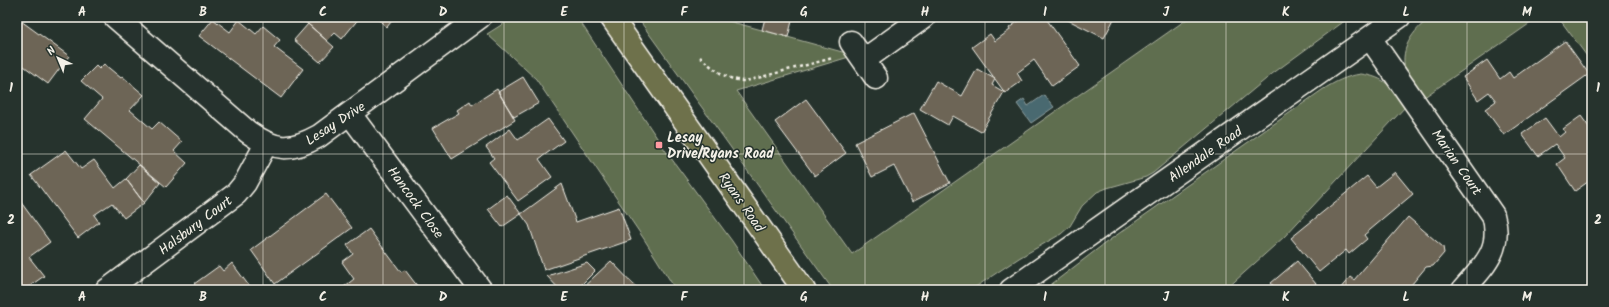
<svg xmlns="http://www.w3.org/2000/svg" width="1609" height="307" font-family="Kalam,sans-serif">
  <rect width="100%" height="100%" fill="#26332d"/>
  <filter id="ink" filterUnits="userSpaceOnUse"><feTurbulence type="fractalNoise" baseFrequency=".025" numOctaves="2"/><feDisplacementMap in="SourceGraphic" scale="8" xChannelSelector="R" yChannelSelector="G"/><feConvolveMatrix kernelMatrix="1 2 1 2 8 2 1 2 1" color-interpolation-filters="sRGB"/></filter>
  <g filter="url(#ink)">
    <path fill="#5f6e50" stroke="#aab09c" d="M514,17h63l88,133 67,91 33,49h-89l-32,-51 -108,-160 -49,-45z
      M637,17h77l132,36 3,4 -113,34 116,163 338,-237h160l-78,57 -119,99 -7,4 -39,11 -10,4 -15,14 -12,20 -9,8 -42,24 -48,32h-138z
      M1431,17h108l-116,81c-5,-8 -12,-16 -16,-24 -10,-23 6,-44 24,-57z
      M1558,17h34v46z
      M1361,74c24,3 31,13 45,32l-122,131 -59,53h-181l60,-46 218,-154c13,-8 24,-14 39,-16z"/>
    <path fill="#4a6970" stroke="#8e9fa0" d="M1044,95l10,12 -23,16 -14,-19 7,-5 4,7z"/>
    <path fill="#6d6556" stroke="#f4f1e8" d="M300,17h60l-18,22 -7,-6 -8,8z
      M375,17h20l-8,10z
      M761,17h32l-5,20 -26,-7 3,-12z
      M1024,17h21l35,49 -28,20 -18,-26 -17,13 5,8 -17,12 -33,-46 18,-13 5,7 15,-11 -1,-2z
      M1062,17h53l-11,21z
      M17,18l52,38 -21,28 -31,-23z
      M213,19l17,13 9,-12 17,14 7,-8 17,14 -6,7 29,22 -22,29 -82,-62z
      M308,24l26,23 -14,15 -26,-22z
      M1565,41l24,33 -85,61 -19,-26 11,-8 -7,-9 -11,8 -15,-23 24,-17 13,19 9,-7 4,6z
      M104,64l17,14 1,-2 22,19 -14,15 22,19 7,-7 23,20 -8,9 13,12 -21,24 -81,-68 17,-20 -21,-18 15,-15 3,3z
      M977,69l18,10 -3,6 12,7 -23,40 -28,-16 -5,9 -28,-16 16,-28 26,15z
      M523,77l16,26 -25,14 -16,-25z
      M497,89l18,31 -63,39 -19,-31 26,-15 -2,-3 13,-9 2,4z
      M806,99l40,54 -31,23 -40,-54z
      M914,113l36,70 -38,19 -18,-36 -22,11 -17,-34z
      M1581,116l11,15v48l-17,12 -18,-27 8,-6 -10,-14 -17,12 -16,-22 23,-16 14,19 6,-5 -2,-3z
      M548,119l16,22 -25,18 13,18 -34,24 -29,-39 5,-4 -8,-11 24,-18 8,11z
      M66,150l15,19 13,-9 21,28 11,-9 18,24 -20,15 -12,-15 -18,12 5,7 -21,16 -47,-63z
      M139,165l21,18 -16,20 -18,-24z
      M1395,172l18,22 -49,41 3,4 -18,15 -3,-4 -27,22 -28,-34 76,-62 9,11z
      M562,184l14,38 43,-15 12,33 -87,30 -15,-45 -8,-11z
      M326,194l26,34 -77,56 -24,-34z
      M507,195l14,19 -19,13 -14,-18z
      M17,197l33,45 -21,15 15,19 -20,14h-7z
      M1408,217l35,30 1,6 -11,13 -7,1 -19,23h-68l11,-13 4,3z
      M369,229l32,43 4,-2 13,17 -4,3h-74l14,-11 -12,-17 11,-8 -6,-9z
      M611,261l28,29h-59z
      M1297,261l24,29h-45l-5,-7z
      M232,263l20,27h-62l5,-4 -1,-2 25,-18 4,5z
      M587,263l8,8 -19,19h-16l-13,-14z"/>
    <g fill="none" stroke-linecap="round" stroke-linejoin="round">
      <g stroke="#f4f1e8" stroke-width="25">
        <path id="minor" d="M115,17l133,115c27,19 42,20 71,4l161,-119
          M1370,38l123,177c10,34 -9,51 -30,75
          M851,42l25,36
          M864,60l60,-43
          M350,114l131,176
          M107,290l129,-96 9,-11 21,-39
          M1011,290l388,-273"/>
      </g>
      <g stroke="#f4f1e8" stroke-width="25">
        <path id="major" d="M611,17l193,273"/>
      </g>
      <path stroke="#f4f1e8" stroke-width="2.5" stroke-dasharray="3 3" stroke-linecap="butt" d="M700,57c14,12 27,24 46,24l87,-23"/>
      <use href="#minor" stroke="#26332d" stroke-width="22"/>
      <use href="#major" stroke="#6e714b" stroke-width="22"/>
    </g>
  </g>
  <path fill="none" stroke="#f4f1e8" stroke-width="1" stroke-opacity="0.55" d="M142,17v273M263,17v273M383,17v273M504,17v273M624,17v273M744,17v273M865,17v273M985,17v273M1105,17v273M1226,17v273M1346,17v273M1467,17v273M17,154h1575"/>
  <rect fill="#ff9aa2" stroke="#26332d" stroke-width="1.5" x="655" y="141" width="8" height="8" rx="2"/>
  <g text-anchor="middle" stroke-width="3" stroke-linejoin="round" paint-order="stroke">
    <g font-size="14" fill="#f4f1e8" stroke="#26332d">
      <text transform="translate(335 123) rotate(-33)" y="5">Lesay Drive</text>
      <text transform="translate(1205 154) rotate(-35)" y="5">Allendale Road</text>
      <text transform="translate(1457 162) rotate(55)" y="5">Marian Court</text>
      <text transform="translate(416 202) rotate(54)" y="5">Hancock Close</text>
      <text transform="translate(742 202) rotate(55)" y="5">Ryans Road</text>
      <text transform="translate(195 225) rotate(-37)" y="5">Halsbury Court</text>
    </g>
    <g font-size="14" font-weight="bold" fill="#f4f1e8" stroke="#26332d" text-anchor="start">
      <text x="667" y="142">Lesay<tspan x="667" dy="16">Drive/Ryans Road</tspan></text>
    </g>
  </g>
  <rect width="1609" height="307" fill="none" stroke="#26332d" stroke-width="44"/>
  <g transform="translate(58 58) rotate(316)" stroke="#26332d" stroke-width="3" paint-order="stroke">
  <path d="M0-3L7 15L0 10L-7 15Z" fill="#f4f1e8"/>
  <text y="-6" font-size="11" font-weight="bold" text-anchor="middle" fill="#f4f1e8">N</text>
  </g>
  <rect x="22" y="22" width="1565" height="263" fill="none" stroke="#f4f1e8" stroke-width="1.5"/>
  <g font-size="13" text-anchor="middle" font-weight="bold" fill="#f4f1e8">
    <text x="82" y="16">A</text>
    <text x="203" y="16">B</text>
    <text x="323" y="16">C</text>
    <text x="443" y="16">D</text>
    <text x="564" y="16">E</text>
    <text x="684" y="16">F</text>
    <text x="804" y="16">G</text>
    <text x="925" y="16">H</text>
    <text x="1045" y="16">I</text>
    <text x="1166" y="16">J</text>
    <text x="1286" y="16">K</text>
    <text x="1406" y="16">L</text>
    <text x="1527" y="16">M</text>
    <text x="11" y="92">1</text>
    <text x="1598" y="92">1</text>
    <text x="11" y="224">2</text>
    <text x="1598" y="224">2</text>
    <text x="82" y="301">A</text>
    <text x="203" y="301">B</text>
    <text x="323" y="301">C</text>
    <text x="443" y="301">D</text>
    <text x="564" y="301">E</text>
    <text x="684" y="301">F</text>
    <text x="804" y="301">G</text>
    <text x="925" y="301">H</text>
    <text x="1045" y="301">I</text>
    <text x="1166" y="301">J</text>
    <text x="1286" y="301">K</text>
    <text x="1406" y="301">L</text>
    <text x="1527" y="301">M</text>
  </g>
</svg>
